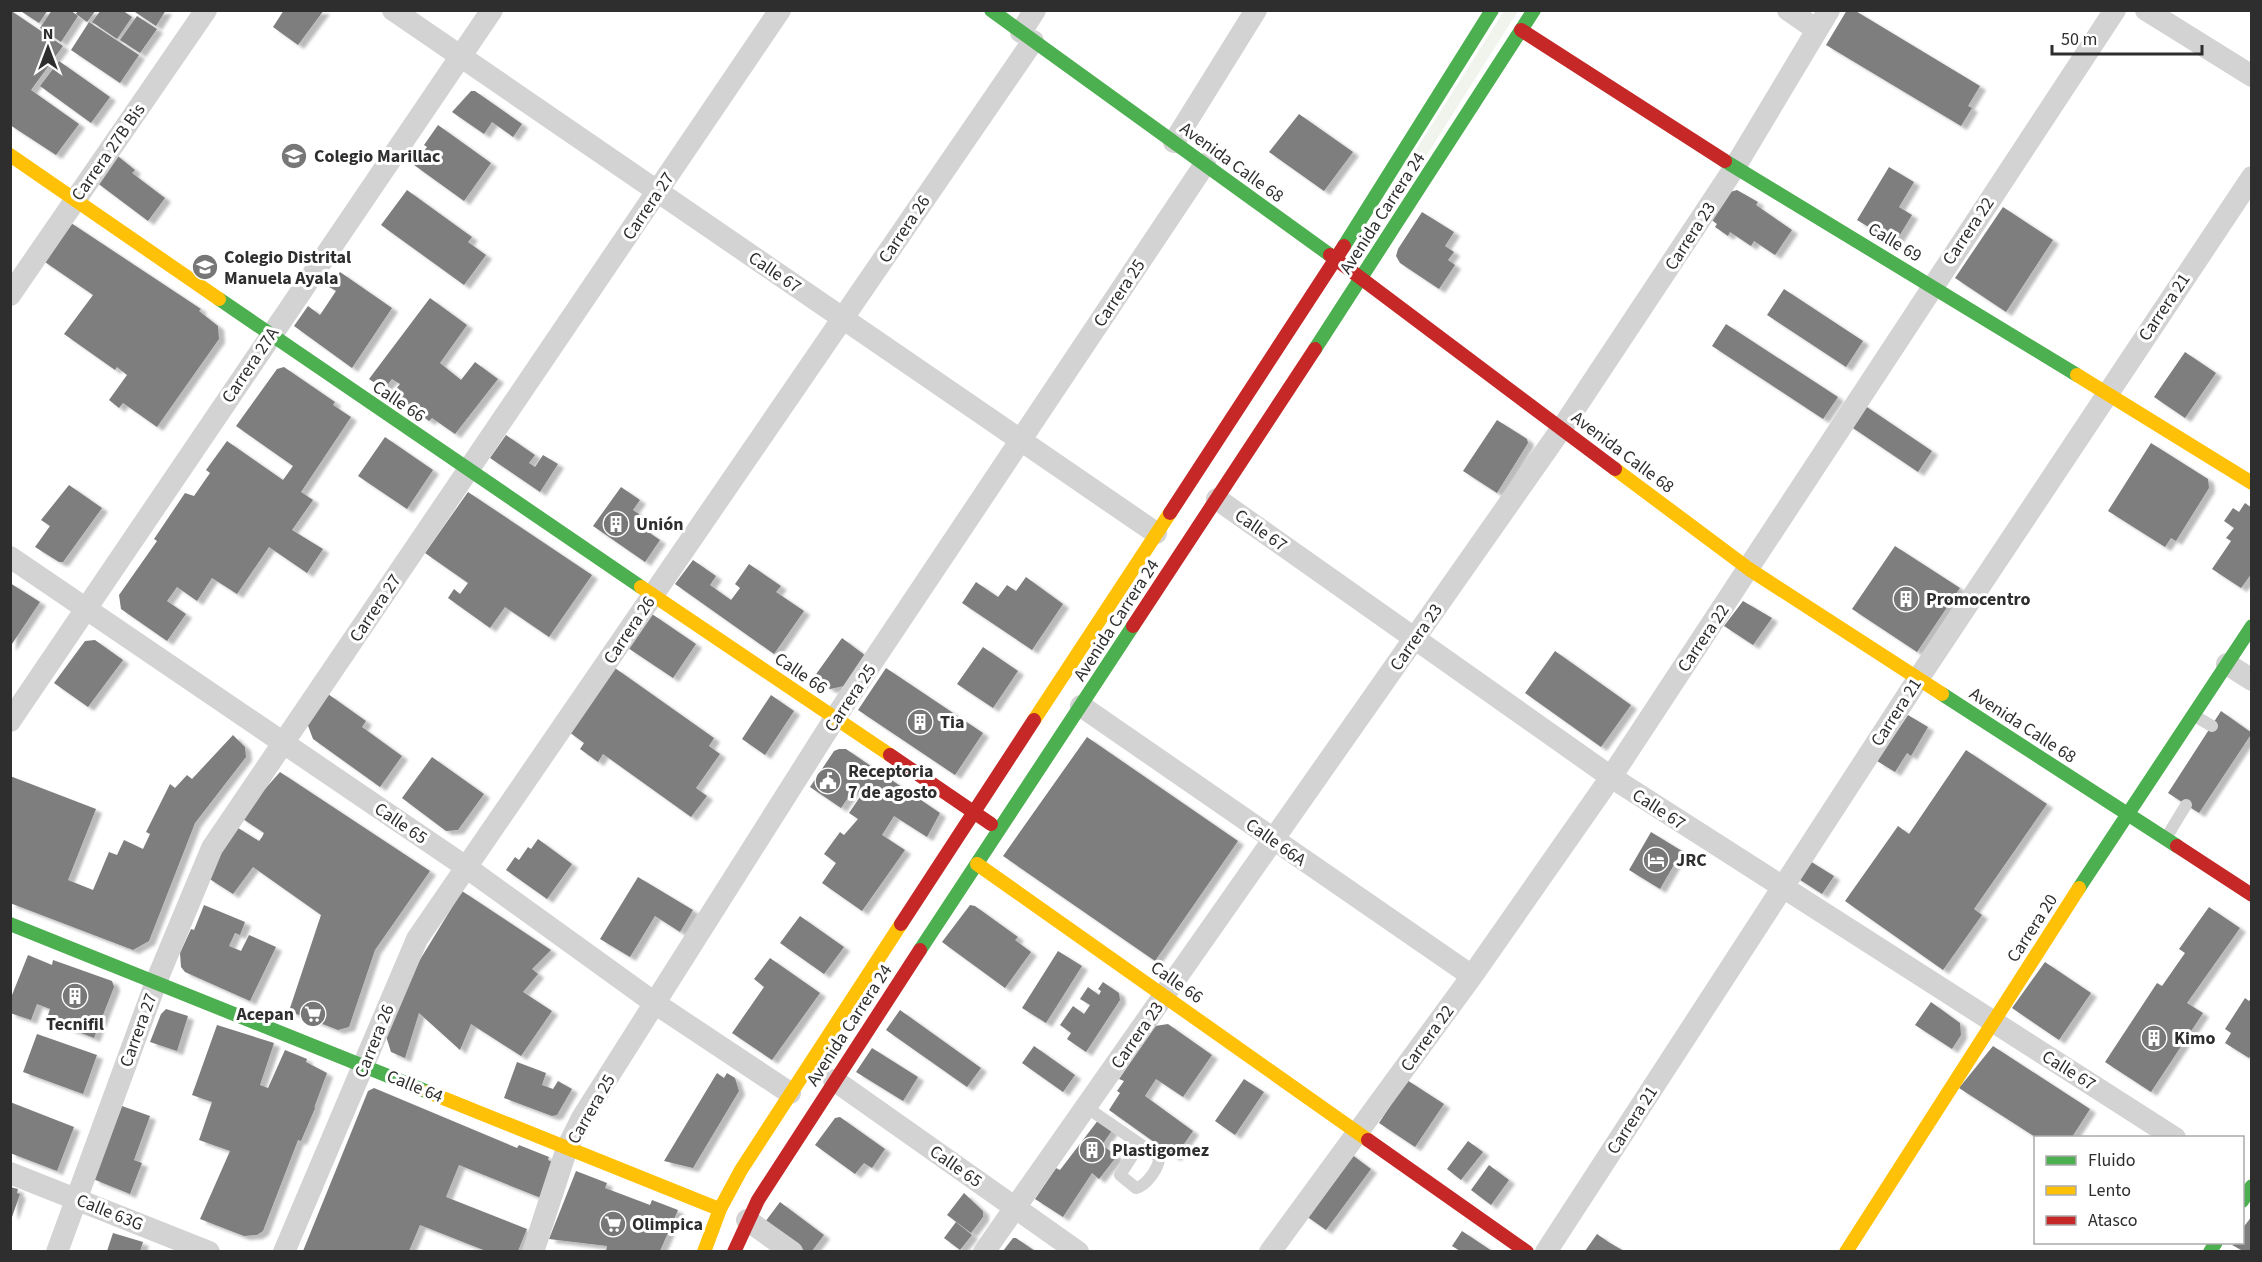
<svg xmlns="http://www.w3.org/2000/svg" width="2262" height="1262" font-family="'Source Sans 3',sans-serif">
  <defs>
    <filter id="shadow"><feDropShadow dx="6" dy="4" stdDeviation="1.5" flood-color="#0004"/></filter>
  </defs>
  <rect width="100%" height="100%" fill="#fff"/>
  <path fill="#f1f4ec" d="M1504,11h14l-95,150 -9,-8z"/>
  <path fill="#7e7e7e" filter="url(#shadow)" d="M10,10l53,36 -32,44 48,34 -23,31 -46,-30z
    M19,10h29l-9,13z
    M52,10h18l8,6 -17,26 -21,-14z
    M78,10h18l-9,12 -11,-8z
    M101,10h21l10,7 -15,22 -25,-17z
    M132,10h34l-10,16z
    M284,10h40l-26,35 -25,-18z
    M1847,10h7l126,76 -12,20 4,2 -11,18 -135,-81z
    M137,16l20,13 -17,24 -20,-13z
    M89,22l50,33 -19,28 -49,-33z
    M59,61l51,36 -19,26 -51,-37z
    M471,91h4l47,33 -9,13 -21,-15 -8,12 -32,-22z
    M1299,114l54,38 -29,39 -55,-39z
    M438,125l53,38 -27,38 -50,-36 13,-18 -3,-2z
    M114,153l21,17 -3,3 33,25 -17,23 -52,-39z
    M1889,167l25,15 -15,25 13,8 -17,28 -38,-23z
    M407,190l65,47 -4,5 18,13 -22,30 -83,-60z
    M1737,190l21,12 -2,3 36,25 -17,25 -21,-14 -3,5 -21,-14 -2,4 -13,-9 2,-3 -8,-6 21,-26z
    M2003,207l50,33 -47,72 -51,-34z
    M1422,212l32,20 -9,14 9,6 -6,8 7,5 -16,24 -39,-26 -4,-7 2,-7z
    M68,221l133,88 -2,2 19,15 1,13 -62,88 -34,-24 -4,5 -10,-8 18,-25 -10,-8 -2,3 -51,-36 29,-39 -51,-35z
    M340,272l52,36 -40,60 -58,-42 14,-20 12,9 16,-24 -7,-4z
    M1784,289l79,52 -17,26 -79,-52z
    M430,298l37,27 -27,38 21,17 14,-18 23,17 -43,55 -23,-16 -3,3 -37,-27 8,-10 -8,-5 -8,10 -15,-10z
    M1726,324l112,73 -15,22 -111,-73z
    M2185,352l31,21 -31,45 -31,-21z
    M284,367l51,35 -2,3 18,12 -50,75 12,8 -21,30 31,19 -16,24 -38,-26 -32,47 -25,-16 -15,23 -20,-14 -10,14 19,13 -19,27 -46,-32 -2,-14 38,-54 -3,-2 31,-46 9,3 16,-23 -4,-3 21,-29 56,39 10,-14 -57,-40 41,-57z
    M1861,403l71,48 -14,21 -71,-48z
    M1497,420l30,19 1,4 -31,50 -34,-22z
    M506,435l29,20 -6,8 6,4 8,-12 15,9 -18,28 -50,-34z
    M385,437l48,33 -26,39 -49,-33z
    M2151,443l57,36 1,9 -33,53 -5,-3 -6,9 -57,-36z
    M69,485l33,23 -39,54h-4l-24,-15 15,-21 -9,-6z
    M621,487l19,13 -7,10 6,4 -5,8 26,18 -15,22 -52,-36z
    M468,492l124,83 -43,62 -44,-30 -15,21 -42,-30 6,-9 6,5 8,-11 -43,-30z
    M2245,503l7,5v65l-11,15 -29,-19 19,-28 -5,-3 8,-10 -10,-7 9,-13 6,4z
    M1895,546l65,42 -43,64 -65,-43z
    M693,560l23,16 -6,9 21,15 9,-12 -5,-4 14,-20 32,22 -5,6 28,19 -30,43 -99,-70z
    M1026,577l37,27 -31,46 -70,-47 14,-21 22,15 9,-12 9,6z
    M10,583l30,19 -30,45z
    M1743,601l29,17 -19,27 -29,-19z
    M652,614l44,30 -23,34 -45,-30z
    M842,638l24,18 -22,30 -14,3 -16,-12z
    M95,640l28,20 -35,47 -34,-24 31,-42z
    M983,647l35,24 -25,37 -36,-24z
    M1555,651l76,54 -30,42 -76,-54z
    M615,668l99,70 -5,8 11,8 -24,34 11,8 -16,21 -88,-63 -5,8 -18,-13 4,-6 -15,-11z
    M886,668l97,65 -28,42 -97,-65z
    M328,694l38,27 -4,6 40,29 -22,31 -67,-48 -6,-16z
    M771,695l23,16 -29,44 -23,-16z
    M2221,711l31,22 -53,80 -31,-20z
    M1908,715l20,12 -17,29 -4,-3 -12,19 -18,-11z
    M233,735l12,12 1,10 -51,66 -46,118 -16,9 -123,-47v-127l86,33 -28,71 25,10 16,-38 8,3 7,-15 19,9 7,-15 -4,-2 24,-48 5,4 12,-13 5,4z
    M1087,737l151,104 -83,120 -152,-105z
    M839,749h7l94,64 -13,24 -33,-21 -12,19 23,15 -43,61 -40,-28 14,-20 -12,-9 16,-22 4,3 14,-16 -9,-6 13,-19 -8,-5 -13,19 -31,-21 24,-36z
    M1966,750l81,54 -73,105 8,6 -39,55 -98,-69 53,-75 11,8z
    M432,757l52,37 -26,36 -12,1 -44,-33z
    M280,772l150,99 -55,79 -26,77 -11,3 -49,-19 32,-96 -68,-48 -20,27 -25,-16 27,-52 24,15 3,-4 2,-4 -24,-16z
    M1651,832l31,19 -22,38 -31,-19z
    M538,839l34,25 -25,35 -41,-29 9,-13 4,3 9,-13 3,2z
    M1805,858l29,18 -12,18 -28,-18z
    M638,877l55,33 -13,22 -25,-16 -25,41 -30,-18z
    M462,891l89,59 -19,19 6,5 -15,18 29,19 -31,45 -50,-32 -11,26 -41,-37 -14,45 -14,-6 -5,-16 24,-60z
    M204,905l41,17 -5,13 -5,-2 -6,13 12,5 8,-16 27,12 -26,54 -65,-29 -4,-5 -1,-14 11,-24 3,1z
    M970,905l5,1 43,31 -3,3 16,12 -26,36 -63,-46z
    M2209,907l31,21 -53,75 16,10 -52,79 -46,-30 52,-79 5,3 23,-33 -6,-4z
    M800,916l44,31 -20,27 -44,-31z
    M1058,951l24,15 -36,57 -24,-15z
    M28,955l24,10 1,-5 59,21 2,6 -20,51 -39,-15 2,-5 -9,-3 2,-6 -13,-5 -6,16 -21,-7v-13z
    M770,958l50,35 -48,67 -40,-27 32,-46 -10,-8z
    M2045,962l46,31 -32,47 -47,-32z
    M1103,982l16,11 1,7 -34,52 -19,-13 4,-6 -11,-8 13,-19 11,8 6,-9 -10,-6 8,-12 11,8 2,-4 -3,-2z
    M2252,997v56l-3,5 -24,-15 6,-10 -6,-4 20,-31 4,3z
    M1931,1002l29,21 1,12 -9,14 -37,-24z
    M166,1009l22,7 -11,35 -27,-9 11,-28z
    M900,1010l81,58 -14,19 -81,-57z
    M1168,1024l44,31 -29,42 -27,-18 -11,17 48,35 -18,26 -66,-47 11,-17 -3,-2 7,-10 -5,-2 36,-53z
    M217,1025l57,18 -14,42 8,3 17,-38 22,9 -1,3 21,11 -13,35 2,-2 -15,35 -3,-1 -35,91 -6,4 -13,1 -44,-17 30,-68 -31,-11 13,-38 -20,-7z
    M37,1034l60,21 -14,39 -60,-22z
    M1034,1046l41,29 -12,17 -41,-29z
    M1993,1046l97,63 -18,28h-37l-76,-49z
    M872,1048l46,29 -15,24 -47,-29z
    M517,1062l29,11 -4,12 11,4 5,-8 14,8 -15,26 -5,1 -48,-18z
    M717,1073l7,5 3,-5 8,5 4,13 -46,77 -29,-7z
    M1244,1079l20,13 -29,43 -20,-14z
    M1407,1080l37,24 -29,43 -36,-24z
    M374,1088l143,60 2,-3 30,12 -1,3 4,2 -11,36 -82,-33 -13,32 81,32 -9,22h-32l-66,-26 -11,26h-106l65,-160z
    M10,1102l64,25 -17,44 -47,-18z
    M122,1106l28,10 -16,44 8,3 -12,31 -37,-15z
    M840,1117l45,32 -13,19 -8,-5 -9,11 -40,-29 20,-27z
    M1099,1119l14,10 -11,16 15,11 -18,23 -7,-6 -29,44 -28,-18 21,-31 4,2z
    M1468,1141l15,11 -22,28 -14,-11z
    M1347,1151l24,18 -45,61 -24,-17z
    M1489,1165l20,15 -18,25 -20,-15z
    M576,1171l31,12 -2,5 45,17 2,-5 26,10 -18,41h-54l1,-5 -58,-7z
    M10,1187l8,2 -1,4 3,1 -8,23z
    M964,1193l19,18v6l-12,16 -24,-18z
    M780,1202l44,33 -12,16h-7l-40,-29z
    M2252,1216v35h-9l-11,-6 10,-3v-13z
    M956,1222l16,13 -12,15 -16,-12z
    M1462,1231l30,20h-32l-8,-5z
    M113,1233l30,9 -3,9h-33z
    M1597,1234l13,9 14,8h-39z
    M1013,1238h3l19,13h-32z"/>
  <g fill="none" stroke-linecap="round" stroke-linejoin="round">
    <path stroke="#d3d3d3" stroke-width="12" d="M2193,715l19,11
      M2166,838l20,-33
      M1086,1107l73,50c1,10 -13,29 -23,31l-16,-13 20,-31"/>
    <path stroke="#d3d3d3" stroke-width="22" d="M393,10l763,523
      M1788,10l29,20
      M2146,10l106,66
      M1021,32l14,-22
      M1174,142l82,-132
      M10,295l196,-285
      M1217,499l394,278 564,361
      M10,557l456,310 190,137 134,89
      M2227,664l25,16
      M1081,706l391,270
      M10,721l482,-711
      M834,1080l244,172
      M10,1173l199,79
      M747,1220l45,32
      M57,1252l99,-270 56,-134 568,-838
      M284,1252l133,-313 616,-898
      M533,1252l34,-104 15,-30 253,-400 370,-554
      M984,1252l578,-824 173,-261 94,-157
      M1270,1252l202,-276 139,-199 504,-767
      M1546,1252l372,-573 334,-502"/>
    <path stroke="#4caf50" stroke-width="14" d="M991,10l339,245
      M1725,161l352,214
      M1344,246l148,-236
      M219,299l422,288
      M1315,349l219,-339
      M1942,694l235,152
      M2079,888l173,-262
      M10,924l418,168
      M920,950l213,-324
      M2242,1201l10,-15
      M2210,1252l6,-10"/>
    <path stroke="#ffc107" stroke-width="14" d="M10,155l209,144
      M2077,375l175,108
      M1615,469l134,100 193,125
      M641,587l249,168
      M1034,720l136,-207
      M977,864l391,276
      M428,1092l291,117
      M704,1252l16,-43 21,-39 160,-246
      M1846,1252l233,-364"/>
    <path stroke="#c62828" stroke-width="14" d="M1521,30l204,131
      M1330,255l285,214
      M1170,513l174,-267
      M1133,626l182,-277
      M890,755l101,69
      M2177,846l75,49
      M901,924l133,-204
      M1368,1140l159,112
      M734,1252l24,-52 162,-250"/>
  </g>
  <defs>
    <g id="university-disc" transform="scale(1.35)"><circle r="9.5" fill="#777" stroke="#fff"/><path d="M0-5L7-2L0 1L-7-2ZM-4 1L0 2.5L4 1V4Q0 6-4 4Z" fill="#fff"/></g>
    <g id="school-disc" transform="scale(1.35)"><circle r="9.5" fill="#777" stroke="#fff"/><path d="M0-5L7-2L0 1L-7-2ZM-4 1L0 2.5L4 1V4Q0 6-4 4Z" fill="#fff"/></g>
    <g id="building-disc" transform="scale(1.35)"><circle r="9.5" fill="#777" stroke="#fff"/><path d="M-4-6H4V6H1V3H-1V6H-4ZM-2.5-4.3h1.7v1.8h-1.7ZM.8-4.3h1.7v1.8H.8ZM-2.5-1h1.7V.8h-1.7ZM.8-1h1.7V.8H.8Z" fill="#fff"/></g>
    <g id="civic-disc" transform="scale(1.35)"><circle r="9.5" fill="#777" stroke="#fff"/><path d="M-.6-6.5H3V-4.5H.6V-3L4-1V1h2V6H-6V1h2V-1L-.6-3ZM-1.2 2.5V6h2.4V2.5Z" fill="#fff"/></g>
    <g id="hotel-disc" transform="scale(1.35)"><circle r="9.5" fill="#777" stroke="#fff"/><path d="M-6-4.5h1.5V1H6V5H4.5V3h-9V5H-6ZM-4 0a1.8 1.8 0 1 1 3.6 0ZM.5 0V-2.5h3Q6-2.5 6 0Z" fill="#fff"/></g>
    <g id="supermarket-disc" transform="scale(1.35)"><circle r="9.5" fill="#777" stroke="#fff"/><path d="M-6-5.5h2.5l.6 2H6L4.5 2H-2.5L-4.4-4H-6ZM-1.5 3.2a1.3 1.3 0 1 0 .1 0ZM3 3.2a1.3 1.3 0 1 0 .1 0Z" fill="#fff"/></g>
  </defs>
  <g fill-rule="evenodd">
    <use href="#university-disc" x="294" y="156"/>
    <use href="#school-disc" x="205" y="267"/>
    <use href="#building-disc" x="616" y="524"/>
    <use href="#building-disc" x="1906" y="599"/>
    <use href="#building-disc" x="920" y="722"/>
    <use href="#civic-disc" x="828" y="781"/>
    <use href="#hotel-disc" x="1656" y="860"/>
    <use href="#building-disc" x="75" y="996"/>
    <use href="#supermarket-disc" x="313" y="1014"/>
    <use href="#building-disc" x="2154" y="1038"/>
    <use href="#building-disc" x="1092" y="1150"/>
    <use href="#supermarket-disc" x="613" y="1224"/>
  </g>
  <g text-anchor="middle" stroke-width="6" stroke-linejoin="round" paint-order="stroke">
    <g font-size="18" fill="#2e2e2e" stroke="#fff">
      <text transform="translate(108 152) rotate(-55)" y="6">Carrera 27B Bis</text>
      <text transform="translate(1232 162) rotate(36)" y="6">Avenida Calle 68</text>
      <text transform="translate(648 206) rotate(-56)" y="6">Carrera 27</text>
      <text transform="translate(1382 213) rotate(-57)" y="6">Avenida Carrera 24</text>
      <text transform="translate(904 229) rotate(-56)" y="6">Carrera 26</text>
      <text transform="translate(1968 231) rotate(-56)" y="6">Carrera 22</text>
      <text transform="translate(1690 236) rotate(-57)" y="6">Carrera 23</text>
      <text transform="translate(1895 242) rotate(31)" y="6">Calle 69</text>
      <text transform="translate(775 272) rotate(34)" y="6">Calle 67</text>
      <text transform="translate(1119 293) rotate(-56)" y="6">Carrera 25</text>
      <text transform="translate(2164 307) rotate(-56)" y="6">Carrera 21</text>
      <text transform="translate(250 365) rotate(-56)" y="6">Carrera 27A</text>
      <text transform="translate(399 401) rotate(34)" y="6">Calle 66</text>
      <text transform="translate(1623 452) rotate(37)" y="6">Avenida Calle 68</text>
      <text transform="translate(1261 530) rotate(35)" y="6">Calle 67</text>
      <text transform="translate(375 608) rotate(-56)" y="6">Carrera 27</text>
      <text transform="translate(1116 620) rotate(-57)" y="6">Avenida Carrera 24</text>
      <text transform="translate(629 630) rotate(-56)" y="6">Carrera 26</text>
      <text transform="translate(1416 637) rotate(-55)" y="6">Carrera 23</text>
      <text transform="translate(1703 638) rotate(-56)" y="6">Carrera 22</text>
      <text transform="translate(801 673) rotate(34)" y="6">Calle 66</text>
      <text transform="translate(850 698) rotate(-56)" y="6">Carrera 25</text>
      <text transform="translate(1896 712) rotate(-57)" y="6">Carrera 21</text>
      <text transform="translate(2023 725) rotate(33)" y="6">Avenida Calle 68</text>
      <text transform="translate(1659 809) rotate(33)" y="6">Calle 67</text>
      <text transform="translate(401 823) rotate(34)" y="6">Calle 65</text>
      <text transform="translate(1276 842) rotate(35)" y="6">Calle 66A</text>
      <text transform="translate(2032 928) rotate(-57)" y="6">Carrera 20</text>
      <text transform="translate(1177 982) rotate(35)" y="6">Calle 66</text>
      <text transform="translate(849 1025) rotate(-57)" y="6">Avenida Carrera 24</text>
      <text transform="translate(138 1030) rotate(-70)" y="6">Carrera 27</text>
      <text transform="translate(1137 1035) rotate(-55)" y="6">Carrera 23</text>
      <text transform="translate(1427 1038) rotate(-54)" y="6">Carrera 22</text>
      <text transform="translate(374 1041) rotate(-68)" y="6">Carrera 26</text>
      <text transform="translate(2069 1070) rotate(32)" y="6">Calle 67</text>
      <text transform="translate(415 1086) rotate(22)" y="6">Calle 64</text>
      <text transform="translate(591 1109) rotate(-60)" y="6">Carrera 25</text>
      <text transform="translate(1632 1120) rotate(-57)" y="6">Carrera 21</text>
      <text transform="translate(956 1166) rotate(35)" y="6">Calle 65</text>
      <text transform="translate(110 1212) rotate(22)" y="6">Calle 63G</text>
    </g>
    <g font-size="18" font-weight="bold" fill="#2e2e2e" stroke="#fff" text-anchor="start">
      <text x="314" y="162">Colegio Marillac</text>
      <text x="224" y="263">Colegio Distrital<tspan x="224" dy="21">Manuela Ayala</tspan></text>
      <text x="636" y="530">Unión</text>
      <text x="1926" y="605">Promocentro</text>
      <text x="940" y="728">Tia</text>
      <text x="848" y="777">Receptoria<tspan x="848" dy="21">7 de agosto</tspan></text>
      <text x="1676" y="866">JRC</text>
      <text x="294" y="1020" text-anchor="end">Acepan</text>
      <text x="75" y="1030" text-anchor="middle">Tecnifil</text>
      <text x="2174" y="1044">Kimo</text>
      <text x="1112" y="1156">Plastigomez</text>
      <text x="632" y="1230">Olimpica</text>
    </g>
  </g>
  <rect width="2262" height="1262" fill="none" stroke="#2e2e2e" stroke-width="24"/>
  <rect x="2034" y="1136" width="210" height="108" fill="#ffffff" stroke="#ababab" stroke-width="1.5"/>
  <rect x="2046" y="1156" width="30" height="9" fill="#4caf50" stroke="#ababab" stroke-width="1.5"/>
  <text x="2088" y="1166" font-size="18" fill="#2e2e2e">Fluido</text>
  <rect x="2046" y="1186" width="30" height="9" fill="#ffc107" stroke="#ababab" stroke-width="1.5"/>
  <text x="2088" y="1196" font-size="18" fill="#2e2e2e">Lento</text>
  <rect x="2046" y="1216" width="30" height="9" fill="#c62828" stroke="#ababab" stroke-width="1.5"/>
  <text x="2088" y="1226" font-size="18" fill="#2e2e2e">Atasco</text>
  <g transform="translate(48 48)" stroke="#ffffff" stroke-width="4.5" paint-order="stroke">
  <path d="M0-4.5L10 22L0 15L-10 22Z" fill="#2e2e2e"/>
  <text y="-9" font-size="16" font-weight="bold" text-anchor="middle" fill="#2e2e2e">N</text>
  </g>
  <path d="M2052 45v9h150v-9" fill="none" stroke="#2e2e2e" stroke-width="3"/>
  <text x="2061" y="45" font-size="18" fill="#2e2e2e" stroke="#ffffff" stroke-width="4.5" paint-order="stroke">50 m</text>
</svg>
